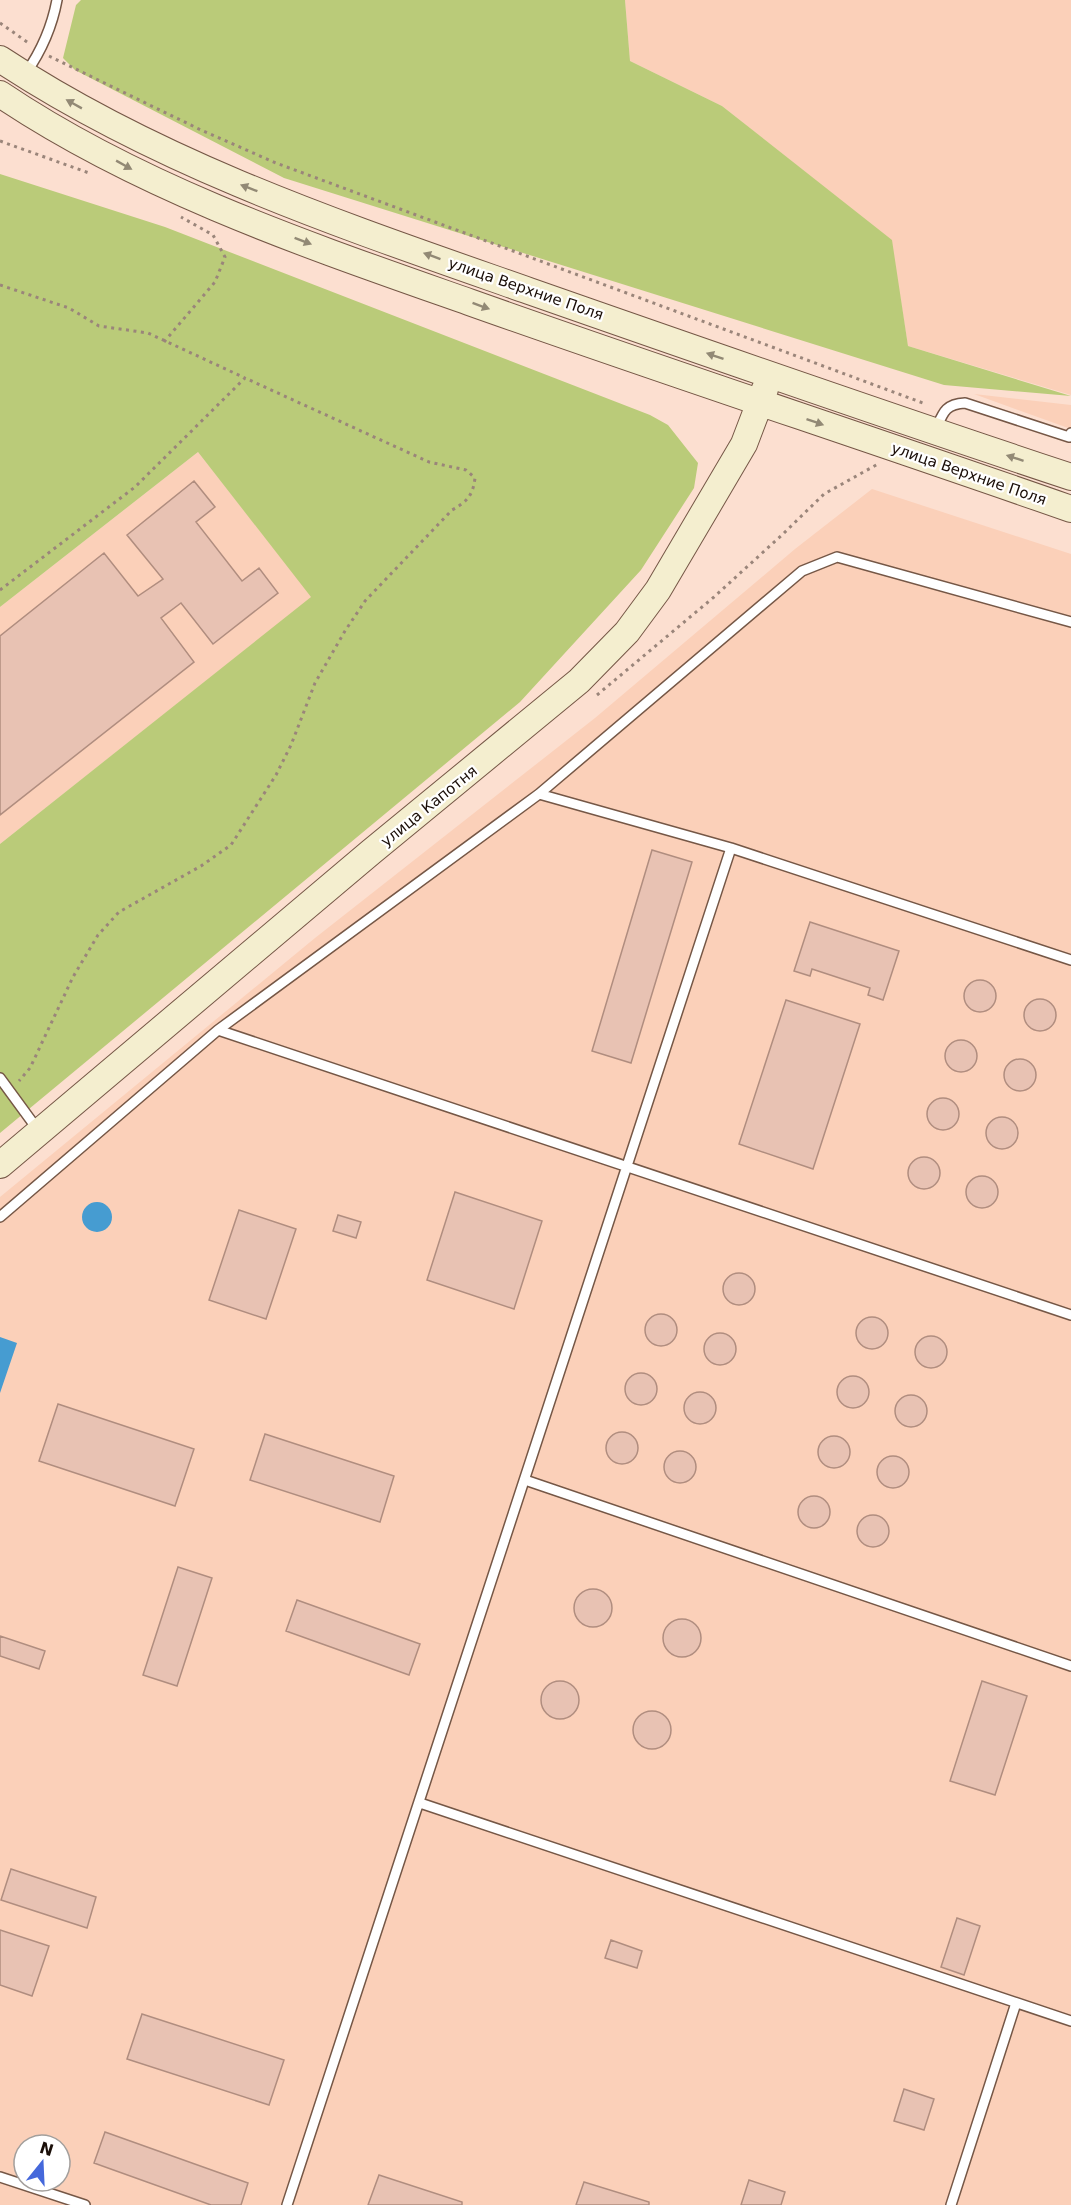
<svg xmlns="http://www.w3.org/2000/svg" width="1071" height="2205" font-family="'DejaVu Sans',sans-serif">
  <rect width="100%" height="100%" fill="#fcdfd0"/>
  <path fill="#fbd0b9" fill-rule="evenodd" d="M625,0h446v395l-163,-49 -17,-106 -169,-134 -92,-45z
    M974,394l97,11v24z
    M198,452l114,145 -312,247v-237z
    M872,489l199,65v1651h-1071v-1008l315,-259 280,-220 200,-169zM24,2145h36v36h-36z"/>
  <path fill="#bacb79" d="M81,0h544l5,61 92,45 170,134 16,106 163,50 -127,-11 -660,-207 -209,-108 -12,-12 13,-53z
    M0,174l165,53 485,188 18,10 30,38 -4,25 -53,82 -121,132 -520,431v-289l311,-247 -113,-145 -198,155z"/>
  <path fill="#469cd1" d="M82 1217a15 15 0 1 1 30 0a15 15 0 1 1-30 0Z
    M0,1337l17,6 -17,50z"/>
  <path fill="#e8c2b3" stroke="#b08d7f" stroke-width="1.5" d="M194,481l21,26 -19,15 46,59 17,-13 19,25 -65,51 -32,-41 -20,15 33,44 -194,153v-179l104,-83 34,43 25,-17 -36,-44z
    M652,850l40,12 -61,201 -39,-12z
    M810,922l89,29 -16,49 -15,-5 2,-7 -58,-19 -2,7 -16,-5z
    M964 996a16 16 0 1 1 32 0a16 16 0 1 1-32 0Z
    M1024 1015a16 16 0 1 1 32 0a16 16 0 1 1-32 0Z
    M786,1000l74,24 -47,145 -74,-25z
    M945 1056a16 16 0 1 1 32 0a16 16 0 1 1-32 0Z
    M1004 1075a16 16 0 1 1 32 0a16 16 0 1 1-32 0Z
    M927 1114a16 16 0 1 1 32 0a16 16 0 1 1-32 0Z
    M986 1133a16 16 0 1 1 32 0a16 16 0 1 1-32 0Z
    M908 1173a16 16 0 1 1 32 0a16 16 0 1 1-32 0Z
    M966 1192a16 16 0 1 1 32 0a16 16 0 1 1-32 0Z
    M455,1192l87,29 -28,88 -87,-29z
    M239,1210l57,19 -30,90 -57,-19z
    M338,1215l23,7 -5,16 -23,-7z
    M723 1289a16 16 0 1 1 32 0a16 16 0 1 1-32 0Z
    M645 1330a16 16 0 1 1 32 0a16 16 0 1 1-32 0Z
    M856 1333a16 16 0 1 1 32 0a16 16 0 1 1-32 0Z
    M704 1349a16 16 0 1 1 32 0a16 16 0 1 1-32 0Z
    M915 1352a16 16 0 1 1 32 0a16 16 0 1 1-32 0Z
    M625 1389a16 16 0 1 1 32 0a16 16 0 1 1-32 0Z
    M837 1392a16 16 0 1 1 32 0a16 16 0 1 1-32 0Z
    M684 1408a16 16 0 1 1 32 0a16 16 0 1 1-32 0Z
    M895 1411a16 16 0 1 1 32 0a16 16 0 1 1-32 0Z
    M58,1404l136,45 -19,57 -136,-45z
    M606 1448a16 16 0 1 1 32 0a16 16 0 1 1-32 0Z
    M265,1434l129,42 -14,46 -130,-42z
    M818 1452a16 16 0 1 1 32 0a16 16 0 1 1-32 0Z
    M664 1467a16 16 0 1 1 32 0a16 16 0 1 1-32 0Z
    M877 1472a16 16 0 1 1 32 0a16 16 0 1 1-32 0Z
    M798 1512a16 16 0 1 1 32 0a16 16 0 1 1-32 0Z
    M857 1531a16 16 0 1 1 32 0a16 16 0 1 1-32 0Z
    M178,1567l34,11 -35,108 -34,-11z
    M574 1608a19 19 0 1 1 38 0a19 19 0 1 1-38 0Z
    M297,1600l123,44 -11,31 -123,-44z
    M663 1638a19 19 0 1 1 38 0a19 19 0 1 1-38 0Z
    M0,1636l45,15 -6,18 -39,-13z
    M541 1700a19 19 0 1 1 38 0a19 19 0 1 1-38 0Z
    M982,1681l45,15 -32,99 -45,-14z
    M633 1730a19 19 0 1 1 38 0a19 19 0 1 1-38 0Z
    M11,1869l85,28 -9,31 -86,-28z
    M957,1918l23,8 -16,49 -23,-8z
    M0,1930l49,16 -17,50 -32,-11z
    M611,1940l31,11 -5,17 -32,-10z
    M142,2014l142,46 -15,45 -142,-46z
    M904,2089l30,10 -10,31 -30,-9z
    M105,2132l143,51 -7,22h-30l-117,-42z
    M379,2175l83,27v3h-94z
    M749,2180l36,12 -4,13h-40z
    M584,2182l65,20v3h-73z"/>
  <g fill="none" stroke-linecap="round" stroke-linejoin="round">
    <g stroke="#755746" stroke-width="12">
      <path id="lane" d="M26,73c16,-23 26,-46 31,-73
        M936,429c7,-16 9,-25 29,-26l104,34 2,-4
        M1071,622l-234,-65 -35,14 -263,223 -321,236 853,285
        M539,794l192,54 340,112
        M0,1078l38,52
        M0,1217l218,-187
        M525,1480l546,186
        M420,1803l651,218
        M0,2177l85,28
        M287,2205l444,-1357
        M951,2205l65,-202"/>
    </g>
    <g stroke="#755746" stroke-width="28">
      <path id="secondary" d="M0,59c162,107 347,168 529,232 180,63 361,126 542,186
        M0,94c141,95 310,152 469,208 200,71 402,137 602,207
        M0,1165l371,-313 208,-171 48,-49 31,-42 86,-146 21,-55"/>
    </g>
    <path stroke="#9a857a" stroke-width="3" stroke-dasharray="3 4.5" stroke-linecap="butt" d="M0,23l30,21
      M49,56l152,74 75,33 647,240
      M0,141l89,32
      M0,285l69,23 30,18 49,7 97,45
      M164,342l51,-60 10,-25 -12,-22 -32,-18
      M0,590l135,-103 110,-109 184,84 37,8 9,8c-2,17 -8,24 -23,32l-87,91 -20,30 -30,52 -24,62 -15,30 -45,70 -30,21 -82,46 -21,23 -25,42 -43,91 -11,13
      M597,695l117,-98 69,-63 41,-40 54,-30"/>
    <use href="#lane" stroke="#fff" stroke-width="9"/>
    <use href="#secondary" stroke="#f4eecf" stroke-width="26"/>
  </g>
  <defs><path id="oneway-solid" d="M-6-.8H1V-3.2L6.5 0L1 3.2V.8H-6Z" transform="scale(1.5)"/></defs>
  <g fill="#928975">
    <use href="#oneway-solid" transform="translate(74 104) rotate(-151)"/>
    <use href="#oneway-solid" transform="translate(124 165) rotate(29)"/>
    <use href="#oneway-solid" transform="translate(249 188) rotate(-159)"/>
    <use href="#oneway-solid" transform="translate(303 241) rotate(21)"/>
    <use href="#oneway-solid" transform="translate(432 256) rotate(-160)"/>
    <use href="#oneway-solid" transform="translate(481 306) rotate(20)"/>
    <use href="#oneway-solid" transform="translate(715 356) rotate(-161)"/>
    <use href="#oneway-solid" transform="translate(815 422) rotate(19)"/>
    <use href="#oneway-solid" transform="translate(1015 458) rotate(-162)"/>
  </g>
  <g text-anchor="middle" stroke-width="4.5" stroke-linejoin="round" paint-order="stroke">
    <g font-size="15" fill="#1a0e08" stroke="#fff">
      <text transform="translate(526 289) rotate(19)" y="5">улица Верхние Поля</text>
      <text transform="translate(969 474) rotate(19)" y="5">улица Верхние Поля</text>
      <text transform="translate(429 806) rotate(-39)" y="5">улица Капотня</text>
    </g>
  </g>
  <g transform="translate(42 2163) rotate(18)"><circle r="28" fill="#ffffff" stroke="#a39f9c" stroke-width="1.5"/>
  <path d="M0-4.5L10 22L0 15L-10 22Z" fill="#4568db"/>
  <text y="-9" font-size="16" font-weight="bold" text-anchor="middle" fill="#1a0e08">N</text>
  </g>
</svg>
